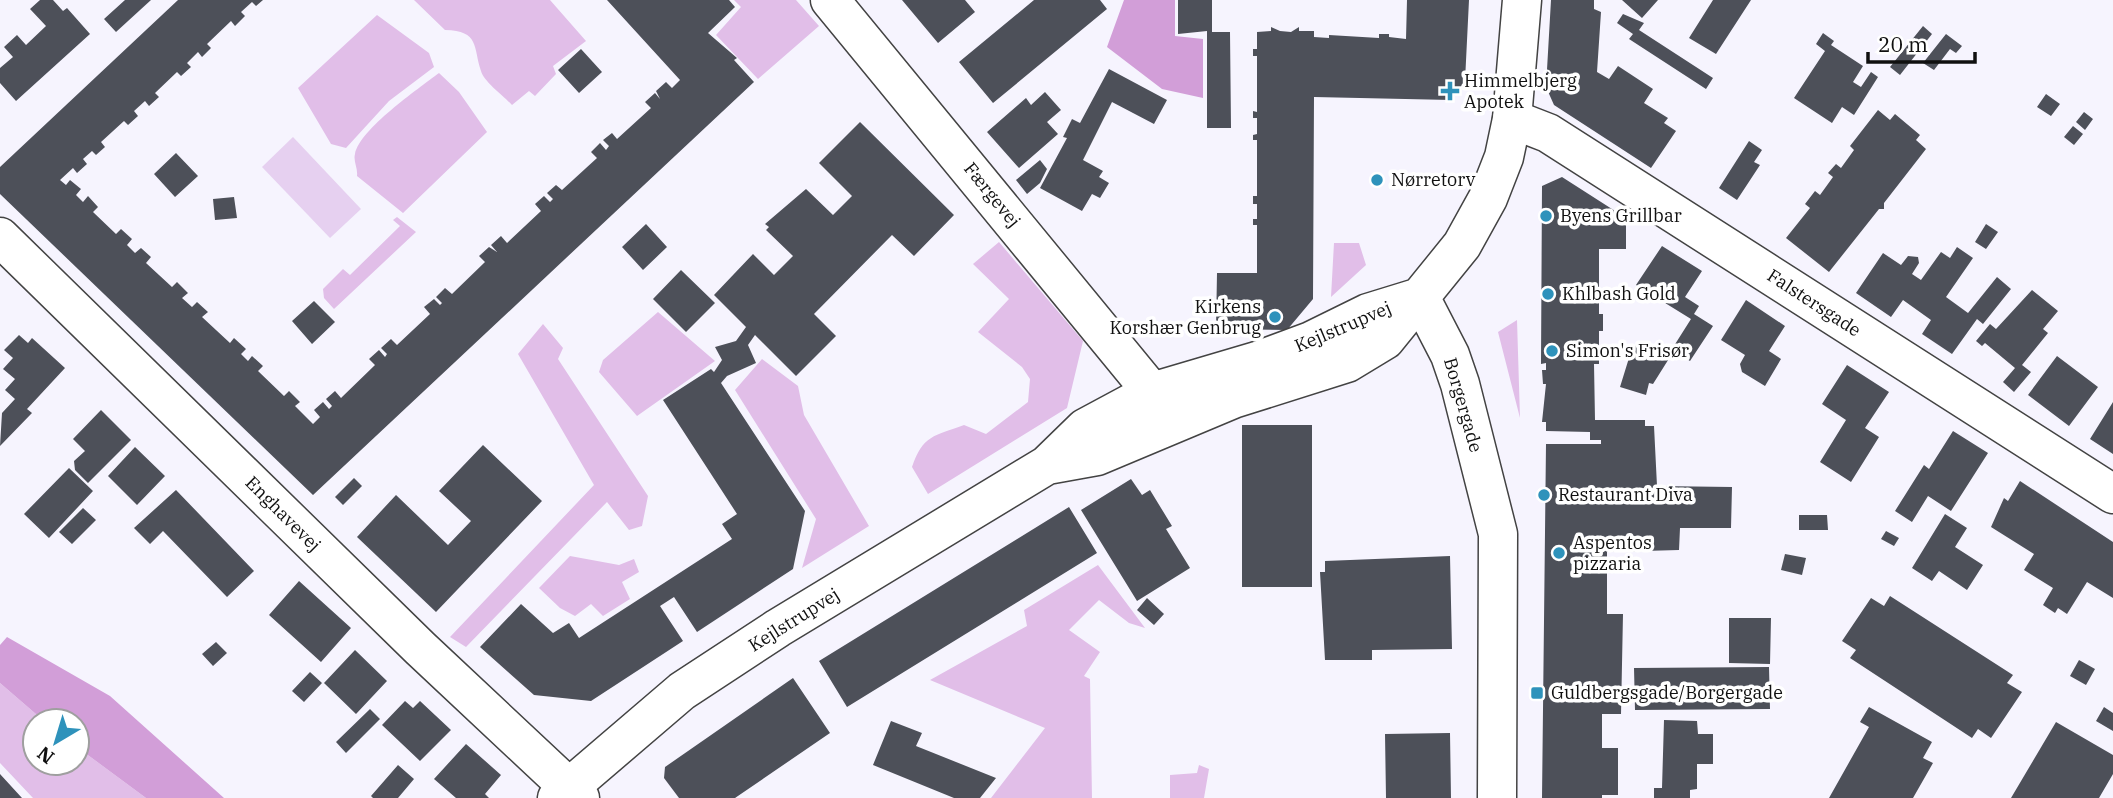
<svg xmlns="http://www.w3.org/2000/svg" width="2113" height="798" font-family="'IBM Plex Serif',serif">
  <rect width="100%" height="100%" fill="#f6f4fe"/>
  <path fill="#e1bee8" d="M414,0h136l36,41 -33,25 3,8 -21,22 -6,-5 -17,14c-8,-9 -28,-23 -31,-34 -8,-24 -1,-40 -36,-41z
    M734,0h62l23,26 -61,53 -42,-44 25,-28z
    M377,15l52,38 5,14 -45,34 -43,47 -15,-4 -33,-56z
    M439,73l20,19 28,40 -84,81 -46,-37c1,-8 -4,-15 -2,-22 5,-25 63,-65 84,-81z
    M397,217l19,15 -82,77 -10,-11 -1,-9 20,-20 7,6 50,-49 -7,-6z
    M999,242l84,99 -16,67 -139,86 -16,-27c11,-32 22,-31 52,-42l22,9 42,-32 2,-23 -8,-12 -44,-35 31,-33 -36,-35z
    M1334,243h25l7,22 -35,32z
    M658,312l57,49 -78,55 -38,-44 4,-12z
    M1517,320l3,98 -22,-86z
    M543,324l20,24 -5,11 90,137 -6,30 -13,4 -22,-28 -141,145 -16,-10 144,-152 -76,-131z
    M762,359l36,27 6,29 65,111 -67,42 14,-49 -81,-129z
    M570,556l49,9 15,-6 5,13 -17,10 8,17 -27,17 -12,-12 -16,12 -15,-8 -21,-20z
    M1098,565l47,63 -16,-5 -30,-23 -30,30 31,22 -16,24 6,3 2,119h-101l54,-70 -115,-48 97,-54 -3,-16z
    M0,683l44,38h-9v42h42v-16l69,51h-113l-33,-35z
    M1199,765l10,4 -5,29h-34v-23l27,-2z"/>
  <path fill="#d29ed8" d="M1124,0h51v36l28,3v59l-41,-9 -55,-42z
    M7,637l103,59 114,102h-78l-69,-51v-26h-33l-44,-38v-38z"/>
  <path fill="#e6d0f0" d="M293,137l68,72 -31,29 -68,-71z"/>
  <path fill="#4d5059" d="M40,0h13l10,11 4,-3 23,26 -74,67 -16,-18v-15l13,-11 -9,-10 13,-12 9,10 20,-19 -16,-17z
    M125,0h26l-35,32 -12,-13z
    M178,0h85l-7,6 -4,-4 -11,10 4,4 -10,10 -4,-5 -24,23 4,4 -9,9 -4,-5 -11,11 4,4 -10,9 -4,-4 -22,21 4,4 -10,9 -4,-5 -11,10 4,5 -10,9 -4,-4 -23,21 4,5 -9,8 -4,-4 -9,8 4,5 -10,9 -4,-5 -13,12 6,5 4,-5 11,9 -5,6 7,7 5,-6 10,11 -5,5 23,22 5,-5 11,10 -5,6 8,8 6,-5 10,9 -5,6 26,24 5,-5 11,11 -6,5 10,9 5,-5 11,10 -6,5 28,26 4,-5 12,11 -5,5 7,7 4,-5 11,10 -5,5 26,25 5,-5 11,11 -5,4 18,18 7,-7 -6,-7 9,-8 6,7 3,-3 -6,-7 9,-8 6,7 34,-33 -6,-6 10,-9 6,7 2,-3 -6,-6 10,-9 6,6 33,-31 -6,-7 10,-8 6,6 2,-2 -6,-6 9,-9 7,6 33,-32 -6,-6 10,-9 8,5 -6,-7 10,-9 6,7 34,-32 -6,-7 9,-8 6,6 3,-3 -6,-6 9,-8 6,5 35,-32 -6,-6 9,-9 6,7 3,-4 -6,-6 9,-7 5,6 34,-31 -6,-6 10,-9 5,6 -4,-8 10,-9 6,6 8,-8 -73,-80h122l6,7 -27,26 29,25 -3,2 20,22 -441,413 -313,-301v-27z
    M902,0h63l10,12 -37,31z
    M1034,0h66l7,9 -114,94 -34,-41z
    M1178,0h34v32h18l1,96h-24v-97l-29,3z
    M1407,0h62l-4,81 -14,19 -137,-3 -1,202 -26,31 -71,-1 1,-56h40v-48h-4v-6h4v-15h-4v-8h4v-56h-4v-5l4,-1v-16h-4v-7l4,1v-56h-4v-7h4v-17l14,-1v-4l9,4 11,1 8,-5v4h15v6l15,1v-3l50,3v-4h10v3l17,2z
    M1551,0h43v9l7,3 -4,60 12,7 9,-13 35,23 -9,14 24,15 -4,5 12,8 -25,37 -97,-63 -8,-18z
    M1622,0h36l-16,18z
    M1713,0h38l-35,54 -27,-16z
    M1623,14l21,9 -5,7 74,48 -7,11 -77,-50 4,-5 -16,-11z
    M1923,26l9,8 -32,41 -10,-8z
    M1823,33l11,8 -3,4 32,21 -10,16 8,5 10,-15 7,5 -24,38 -12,-8 -10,16 -38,-25 31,-47 -9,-7z
    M1946,34l16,12 -6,7 -6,-4 -16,21 -11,-7z
    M581,49l21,23 -23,21 -21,-23z
    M1109,69l58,31 -13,24 -42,-22 -29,58 20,11 -4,6 10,6 -9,15 -8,-4 -10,17 -42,-23 27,-50 -4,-1 9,-18 8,4z
    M1045,92l16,18 -14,12 11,12 -39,34 -32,-36 39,-34 5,7z
    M2046,94l14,10 -9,12 -14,-9z
    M1878,110l12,10 5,-6 25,21 -4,5 10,9 -42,54v6h-5l-50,63 -43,-34 24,-30 -5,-4 10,-13 5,4 13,-18 -5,-4 8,-9 5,4 13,-18 -4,-4z
    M2084,112l9,7 -8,11 -9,-8z
    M860,122l94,93 -40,41 -22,-21 -78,79 22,22 -40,40 -41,-41 -7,10 8,18 -29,13 -6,7 84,128 -12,58 -96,63 -23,-35 -14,9 23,35 -92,60 -57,-6 -54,-48 41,-43 32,29 16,-10 10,15 153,-99 -10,-15 15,-10 -74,-114 48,-31 3,3 8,-12 -7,-13 21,-6 10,-14 -32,-32 39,-41 21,21 19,-19 -27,-26 3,-3 -4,-3 41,-35 27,26 19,-19 -33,-33z
    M2073,126l10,8 -9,11 -10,-8z
    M1749,141l13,9 -8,12 6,3 -23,35 -18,-12z
    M176,153l22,23 -23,21 -21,-23z
    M1040,160l7,9 -7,14 -13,11 -11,-14z
    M1562,177l64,41v31h-27v65h4v17h-4v33h-5l1,56h50v6h9l3,60 75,1 -1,41h-51l-1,22 -72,2v62h16l-2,100h-19v34h16v47h-16v3h-60l4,-354h55v-4h-11v-8l-44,-1v-9h-4l4,-38h-3l-1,-14h4v-7l-5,1 1,-178z
    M234,197l3,21 -22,2 -2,-21z
    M646,224l21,23 -24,23 -21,-23z
    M1986,224l12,8 -12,17 -11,-7z
    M1662,246l40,25 -17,26 14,9 -5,8 19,12 -23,35 -18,-12 19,-30 -55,-34z
    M1957,247l16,11 -27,39 22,16 29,-36 14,12 -28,35 -6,-5 -25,35 -30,-20 9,-14 -28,-20 -12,17 -35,-24 27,-40 18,12 7,-9 10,1 1,6 -7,11 9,6 20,-28 9,6z
    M681,270l34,33 -29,29 -33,-33z
    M2032,290l26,21 -15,18 5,4 -26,32 9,7 -17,20 -11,-10 12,-14 -30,-25 -3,3 -6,-5 14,-17 6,5z
    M1746,300l39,26 -16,25 12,8 -16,27 -23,-14 -2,-8 5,-9 -24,-15z
    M314,301l21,21 -23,22 -20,-23z
    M19,335l9,8 4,-5 33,30 -38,41 5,4 -32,33 2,-33 13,-14 -10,-9 10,-11 -12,-10 10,-11 -9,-8z
    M1633,345l37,12 -17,27 -4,-1 -3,12 -26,-8z
    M2057,356l41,31 -29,39 -41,-31z
    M1847,365l42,27 -24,36 14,9 -28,45 -31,-20 26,-42 -24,-16z
    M2113,402v52l-23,-15z
    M101,410l30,30 -43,43 -13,-13 -1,-9 11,-10 -12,-12z
    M1242,425h70v162h-70z
    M1953,431l35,22 -37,58 -23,-15 -16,26 -17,-11 29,-46 5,4z
    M483,445l59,56 -106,111 -79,-75 39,-42 52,50 23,-24 -32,-30z
    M135,447l30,29 -28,29 -29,-29z
    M69,468l24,23 -44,47 -25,-24z
    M354,478l8,8 -19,19 -8,-8z
    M1131,479l11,16 8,-5 22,36 -6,3 24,39 -53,33 -56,-91z
    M2020,481l93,61v56l-26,-16 -20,32 -9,-6 -3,5 -12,-8 10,-17 -29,-18 10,-16 -43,-27 13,-29 4,3z
    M176,490l78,81 -27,26 -64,-66 -13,13 -16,-16z
    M1069,507l28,46 -250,154 -28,-46z
    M83,508l13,12 -24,24 -13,-12z
    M1945,514l22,14 -12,19 28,18 -16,25 -28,-19 -7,10 -20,-13z
    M1799,515h28l1,15h-29z
    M1886,531l13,7 -5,8 -13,-7z
    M1785,554l21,4 -4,17 -21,-5z
    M1450,556l2,93 -80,1v10h-47l-5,-88h5v-11z
    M299,581l52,47 -30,34 -52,-47z
    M1890,596l123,79 -6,8 15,9 -31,46 -13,-9 -6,9 -122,-80 6,-8 -14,-9 29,-43 13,8z
    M1147,598l17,16 -10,11 -17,-15z
    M1729,618h42l-1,46 -41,-1z
    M216,642l11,11 -14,13 -11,-12z
    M355,650l32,31 -31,33 -32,-31z
    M2079,660l16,9 -9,16 -16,-9z
    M1769,667l1,42 -135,1 -1,-42z
    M310,672l12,11 -18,19 -12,-11z
    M793,678l37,55 -95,65h-56l-15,-20 1,-11z
    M405,701l8,7 7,-7 31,29 -31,31 -38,-36z
    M1869,707l63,35 -9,16 10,5 -20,35h-84l40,-71 -9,-5z
    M2104,707l9,6v18l-17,-10z
    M370,709l10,10 -34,34 -10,-11z
    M1664,720l33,1 1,13h15v30h-16v25l-7,1v8h-36v-10h8z
    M891,721l31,12 -6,13 80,32 -16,20h-26l-81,-33z
    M2056,722l57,33v19l-14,24h-88z
    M1450,733l1,65h-65l-1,-64z
    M466,744l35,31 -16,19 4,4h-33l-22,-19z
    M398,765l16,14 -16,19h-25l-2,-2z
    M0,774l22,24h-22z"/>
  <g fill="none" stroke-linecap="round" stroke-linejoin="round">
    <g stroke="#434343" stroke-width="41">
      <path id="minor" d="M830,0l322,392
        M1512,119l36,14 565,361
        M0,237l420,411 160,150"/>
    </g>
    <g stroke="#434343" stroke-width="41">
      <path id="tertiary" d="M1420,297l30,58 10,29 38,150 -1,264
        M1047,465l50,-9 136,-57 114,-36 38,-23 77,-95 26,-47 16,-41 8,-38 10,-119
        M557,798l125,-107 96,-63 269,-163 38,-37 67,-36 105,-31 54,-20 57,-28 52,-16"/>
    </g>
    <use href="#minor" stroke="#fff" stroke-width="38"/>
    <use href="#tertiary" stroke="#fff" stroke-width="38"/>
  </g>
  <g fill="#2e92bb" stroke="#fff" stroke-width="2.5">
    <path d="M1446.5 80.5h7v7h7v7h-7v7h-7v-7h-7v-7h7z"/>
    <circle cx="1377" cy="180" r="7"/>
    <circle cx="1546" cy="216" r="7"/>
    <circle cx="1548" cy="294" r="7"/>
    <circle cx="1275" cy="317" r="7"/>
    <circle cx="1552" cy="351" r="7"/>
    <circle cx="1544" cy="495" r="7"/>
    <circle cx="1559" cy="553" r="7"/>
    <rect x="1530" y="686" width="14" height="14" rx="3.5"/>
  </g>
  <g text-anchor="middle" stroke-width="7" stroke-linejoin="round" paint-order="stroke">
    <g font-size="18" fill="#101010" stroke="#fff" text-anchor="start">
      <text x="1464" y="87">Himmelbjerg<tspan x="1464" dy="21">Apotek</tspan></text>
      <text x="1391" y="186">Nørretorv</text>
      <text x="1560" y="222">Byens Grillbar</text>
      <text x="1562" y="300">Khlbash Gold</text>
      <text x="1261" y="313" text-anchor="end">Kirkens<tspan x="1261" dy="21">Korshær Genbrug</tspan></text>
      <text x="1566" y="357">Simon's Frisør</text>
      <text x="1558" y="501">Restaurant Diva</text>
      <text x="1573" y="549">Aspentos<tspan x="1573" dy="21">pizzaria</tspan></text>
      <text x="1551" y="699">Guldbergsgade/Borgergade</text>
    </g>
    <g font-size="18" fill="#101010" stroke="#fff">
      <text transform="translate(992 195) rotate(51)" y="6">Færgevej</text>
      <text transform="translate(1814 303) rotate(33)" y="6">Falstersgade</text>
      <text transform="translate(1343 327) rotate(-23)" y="6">Kejlstrupvej</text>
      <text transform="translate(1463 405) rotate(74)" y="6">Borgergade</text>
      <text transform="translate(283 514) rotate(45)" y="6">Enghavevej</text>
      <text transform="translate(794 620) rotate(-32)" y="6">Kejlstrupvej</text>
    </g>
  </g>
  <g transform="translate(56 742) rotate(218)"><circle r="33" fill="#ffffff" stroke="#9f9f9f" stroke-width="2"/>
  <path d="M0-5L12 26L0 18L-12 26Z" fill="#2e92bb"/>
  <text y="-10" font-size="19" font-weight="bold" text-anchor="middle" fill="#101010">N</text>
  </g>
  <path d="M1868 52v10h107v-10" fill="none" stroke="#101010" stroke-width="3.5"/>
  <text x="1878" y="52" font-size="21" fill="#101010" stroke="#ffffff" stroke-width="5" paint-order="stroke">20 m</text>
</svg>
